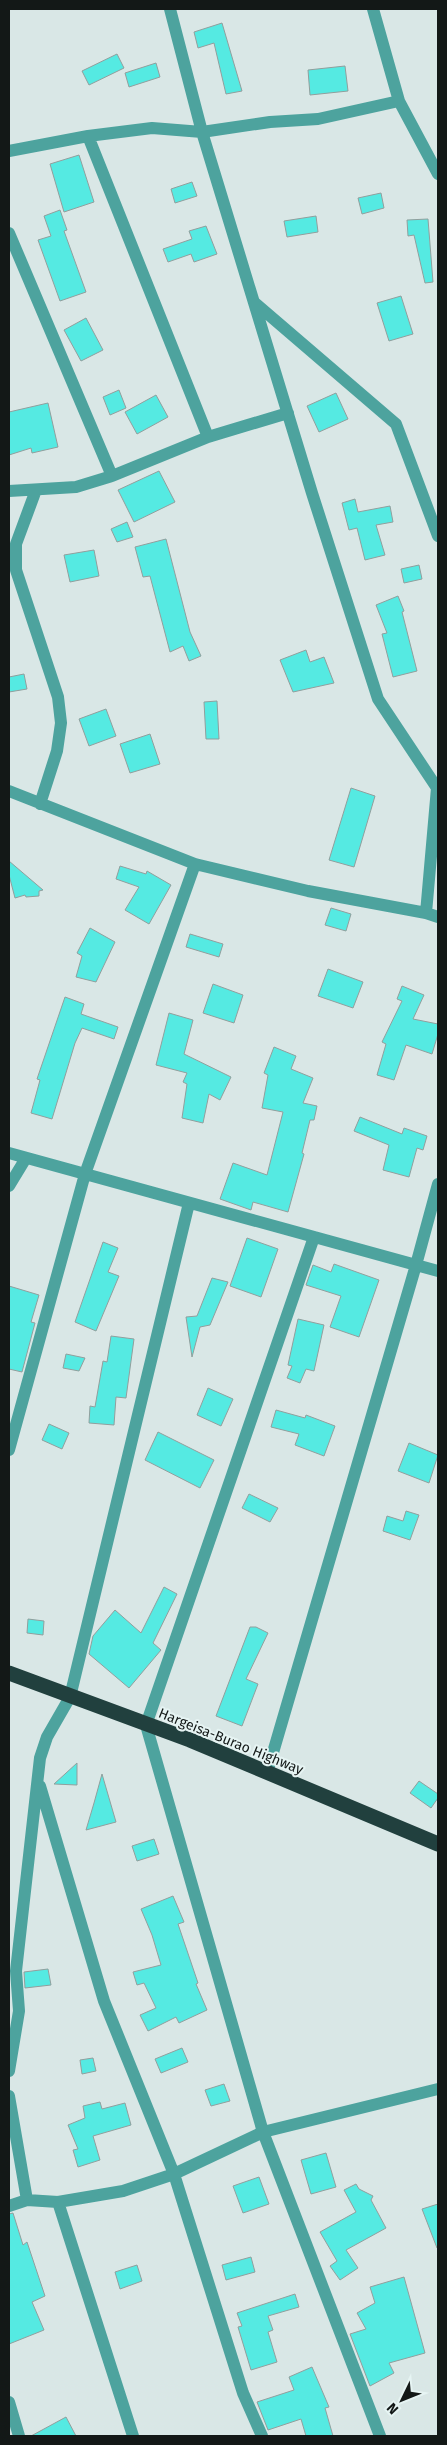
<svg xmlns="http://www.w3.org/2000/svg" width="447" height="2445" font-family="'Fira Sans',sans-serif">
  <rect width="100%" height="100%" fill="#d9e7e6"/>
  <path fill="#55eae2" stroke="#919f9d" d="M222,23l20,68 -16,3 -12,-51 -16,5 -4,-16z
    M117,54l7,14 -35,17 -7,-14z
    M156,63l4,14 -31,10 -4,-14z
    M345,66l3,25 -38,4 -2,-25z
    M79,155l15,47 -30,10 -14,-48z
    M192,182l5,14 -22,7 -4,-14z
    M381,193l3,15 -22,6 -4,-16z
    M60,210l7,20 -3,1 22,61 -26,9 -22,-61 13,-4 -7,-20z
    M316,216l2,16 -31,5 -3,-16z
    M428,219l5,63 -8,1 -11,-48 -6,1 -1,-16z
    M206,226l11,28 -23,8 -3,-8 -23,8 -5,-13 29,-10 -3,-8z
    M401,296l12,38 -24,7 -12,-38z
    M86,318l17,32 -22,11 -17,-31z
    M119,390l7,18 -16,7 -7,-18z
    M336,393l12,26 -29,13 -12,-26z
    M156,395l12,22 -31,17 -12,-22z
    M48,403l10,44 -26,6 -1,-5 -22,7v-43z
    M159,471l16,31 -41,20 -16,-32z
    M355,499l3,13 32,-6 3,16 -17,3 9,30 -20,5 -8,-32 -8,2 -7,-27z
    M127,522l6,15 -16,5 -6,-13z
    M166,539l24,93 11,24 -12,5 -6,-15 -13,6 -20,-76 -7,1 -8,-30z
    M94,550l5,26 -29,6 -6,-27z
    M419,565l3,14 -18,4 -3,-14z
    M398,596l6,15 -2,1 15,59 -24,6 -11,-43 5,-1 -11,-28z
    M306,650l4,12 14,-5 10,26 -41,9 -13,-32z
    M24,674l3,15 -18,3v-15z
    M217,701l2,38h-13l-2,-37z
    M106,709l10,27 -27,10 -10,-27z
    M150,734l10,30 -30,9 -10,-29z
    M351,788l24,8 -21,71 -25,-7z
    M9,861l34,29 -4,1v5l-13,1 -1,-2 -10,3 -6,-23z
    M120,866l26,8 1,-3 24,14 -22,39 -24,-14 14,-23 -23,-8z
    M331,908l20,6 -5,17 -21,-6z
    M90,928l25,14 -19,40 -20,-5 6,-21 -5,-3z
    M190,934l33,10 -4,13 -33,-10z
    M328,969l35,13 -10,26 -35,-12z
    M213,984l30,11 -9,28 -31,-10z
    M402,986l22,9 -11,24 25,5v10l-6,20 -26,-9 -12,35 -17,-5 9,-31 -4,-2 20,-41 -5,-2z
    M65,997l19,7 -3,10 37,13 -4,12 -32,-11 -7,15 -23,76 -21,-6 9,-33 -3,-1z
    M169,1013l24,7 -9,34 47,23 -11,23 -11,-6 -6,29 -21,-5 5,-34 -4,-2 4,-9 -31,-8z
    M274,1047l22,9 -5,13 22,9 -10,25 14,3 -3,14h-4l-8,33 2,1 -16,58 -35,-10 -2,8 -31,-11 13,-36 34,12 16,-63 -21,-4 6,-33 -4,-2z
    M360,1117l42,17 2,-6 23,8 -4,14 -6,-2 -8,29 -26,-7 6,-25 -35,-14z
    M247,1238l31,11 -17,48 -31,-11z
    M103,1242l15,6 -10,24 11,4 -23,55 -21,-9z
    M334,1264l45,16 -20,57 -29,-10 11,-31 -35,-11 7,-20 18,7z
    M212,1278l16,4 -18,43 -10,2 -8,30 -6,-40 11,-1z
    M9,1286l30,9 -8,27 4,1 -13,49 -13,-3z
    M298,1319l26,6 -10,46 -8,-2 -6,14 -13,-5 5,-12 -4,-1z
    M111,1336l23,3 -8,59 -10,-1 -2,28 -25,-2 1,-17 5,1 8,-46 4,1z
    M66,1354l19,4 -6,13 -16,-3z
    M208,1388l25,11 -12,27 -24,-11z
    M276,1410l29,8 1,-3 29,11 -11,30 -29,-11 4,-11 -28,-7z
    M49,1424l20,9 -7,16 -20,-9z
    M158,1432l56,28 -14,28 -55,-28z
    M409,1443l29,12 -9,28 -31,-12z
    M249,1494l29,14 -8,14 -28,-14z
    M406,1511l13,4 -9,25 -27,-9 4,-15 16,5z
    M164,1587l13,7 -24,49 8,7 -32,38 -40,-34 4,-18 22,-26 26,23z
    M28,1619l16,2 -1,14 -16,-2z
    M250,1627h6l12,6 -22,46 12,5 -16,42 -26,-10z
    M77,1763v22l-23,-1z
    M102,1774l14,48 -30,8 8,-27z
    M419,1781l19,13v4l-7,10 -21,-15z
    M154,1839l5,15 -22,7 -5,-15z
    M173,1896l11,26 -6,2 20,59 -2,1 11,26 -28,13 -3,-6 -28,14 -8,-16 16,-7 -12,-25 -7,2 -4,-13 28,-7 -9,-30 -11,-26z
    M48,1969l3,16 -26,3 -1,-16z
    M182,2048l6,14 -27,11 -6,-14z
    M93,2058l3,13 -14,3 -2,-14z
    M224,2084l6,17 -19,5 -6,-16z
    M100,2102l2,7 23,-6 6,22 -38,11 7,24 -22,7 -5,-17 5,-1 -10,-24 17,-7 -2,-12z
    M326,2153l10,34 -25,7 -10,-34z
    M259,2177l10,27 -26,9 -10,-27z
    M356,2184l3,5 14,7 -2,4 15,28 -40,22 12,18 -18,12 -10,-14 7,-5 -17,-29 36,-20 -12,-22z
    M438,2204v44h-1l-15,-39z
    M13,2213l10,32 4,-3 18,54 -13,6 12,28 -35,14v-130z
    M251,2257l4,15 -29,8 -4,-15z
    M137,2265l5,16 -22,8 -5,-17z
    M404,2277l21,76 -36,10 5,10 -24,13 -20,-52 16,-5 -9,-16 18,-10 -5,-16z
    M295,2294l4,13 -31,9 5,14 -5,2 9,30 -26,8 -13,-43 4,-1 -5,-13z
    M312,2367l17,40 -4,1 8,28h-27l-5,-17 -33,11 -11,-28 37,-12 -5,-13z
    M66,2417l10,19h-45z"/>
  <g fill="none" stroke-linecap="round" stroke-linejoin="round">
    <path stroke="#4da39e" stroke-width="12" d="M170,9l32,123 110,361 66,206 59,89 -11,125
      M373,9l26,92 39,73
      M9,151l79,-15 64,-8 50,4 68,-10 48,-3 81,-18
      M9,233l103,243
      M255,303l141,121 42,112
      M208,437l80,-24
      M36,490l-20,54v26l42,127 3,26 -4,28 -17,53
      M9,491l67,-4 36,-11 96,-39 -120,-301
      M9,791l186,73 113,27 118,22 12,4
      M9,1153l429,118
      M9,1186l17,-28
      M314,1237l-168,488 117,407 117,304
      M9,1450l76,-276 110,-310
      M267,1773l149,-508 22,-81
      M40,1786l64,215 70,173 69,219 19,43
      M9,2071l10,-60 -3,-40 24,-213 7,-21 23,-40 119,-494
      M9,2096l18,104
      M58,2202l75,234
      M9,2206l18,-6 31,2 65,-11 51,-17 89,-42 175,-43
      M9,2402l10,34"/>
    <path stroke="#21403e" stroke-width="15" d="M9,1673l181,67 248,104"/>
  </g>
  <g text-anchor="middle" stroke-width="4" stroke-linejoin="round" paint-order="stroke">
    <g font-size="14" fill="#131817" stroke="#e6f4f3">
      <text transform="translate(231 1741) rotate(22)" y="5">Hargeisa-Burao Highway</text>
    </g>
  </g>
  <rect width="447" height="2445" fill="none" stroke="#131817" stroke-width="20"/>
  <g transform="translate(402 2400) rotate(227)" stroke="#e6f4f3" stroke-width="4" paint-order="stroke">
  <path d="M0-4L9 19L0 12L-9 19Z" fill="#131817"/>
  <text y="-8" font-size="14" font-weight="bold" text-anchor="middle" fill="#131817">N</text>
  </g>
</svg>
